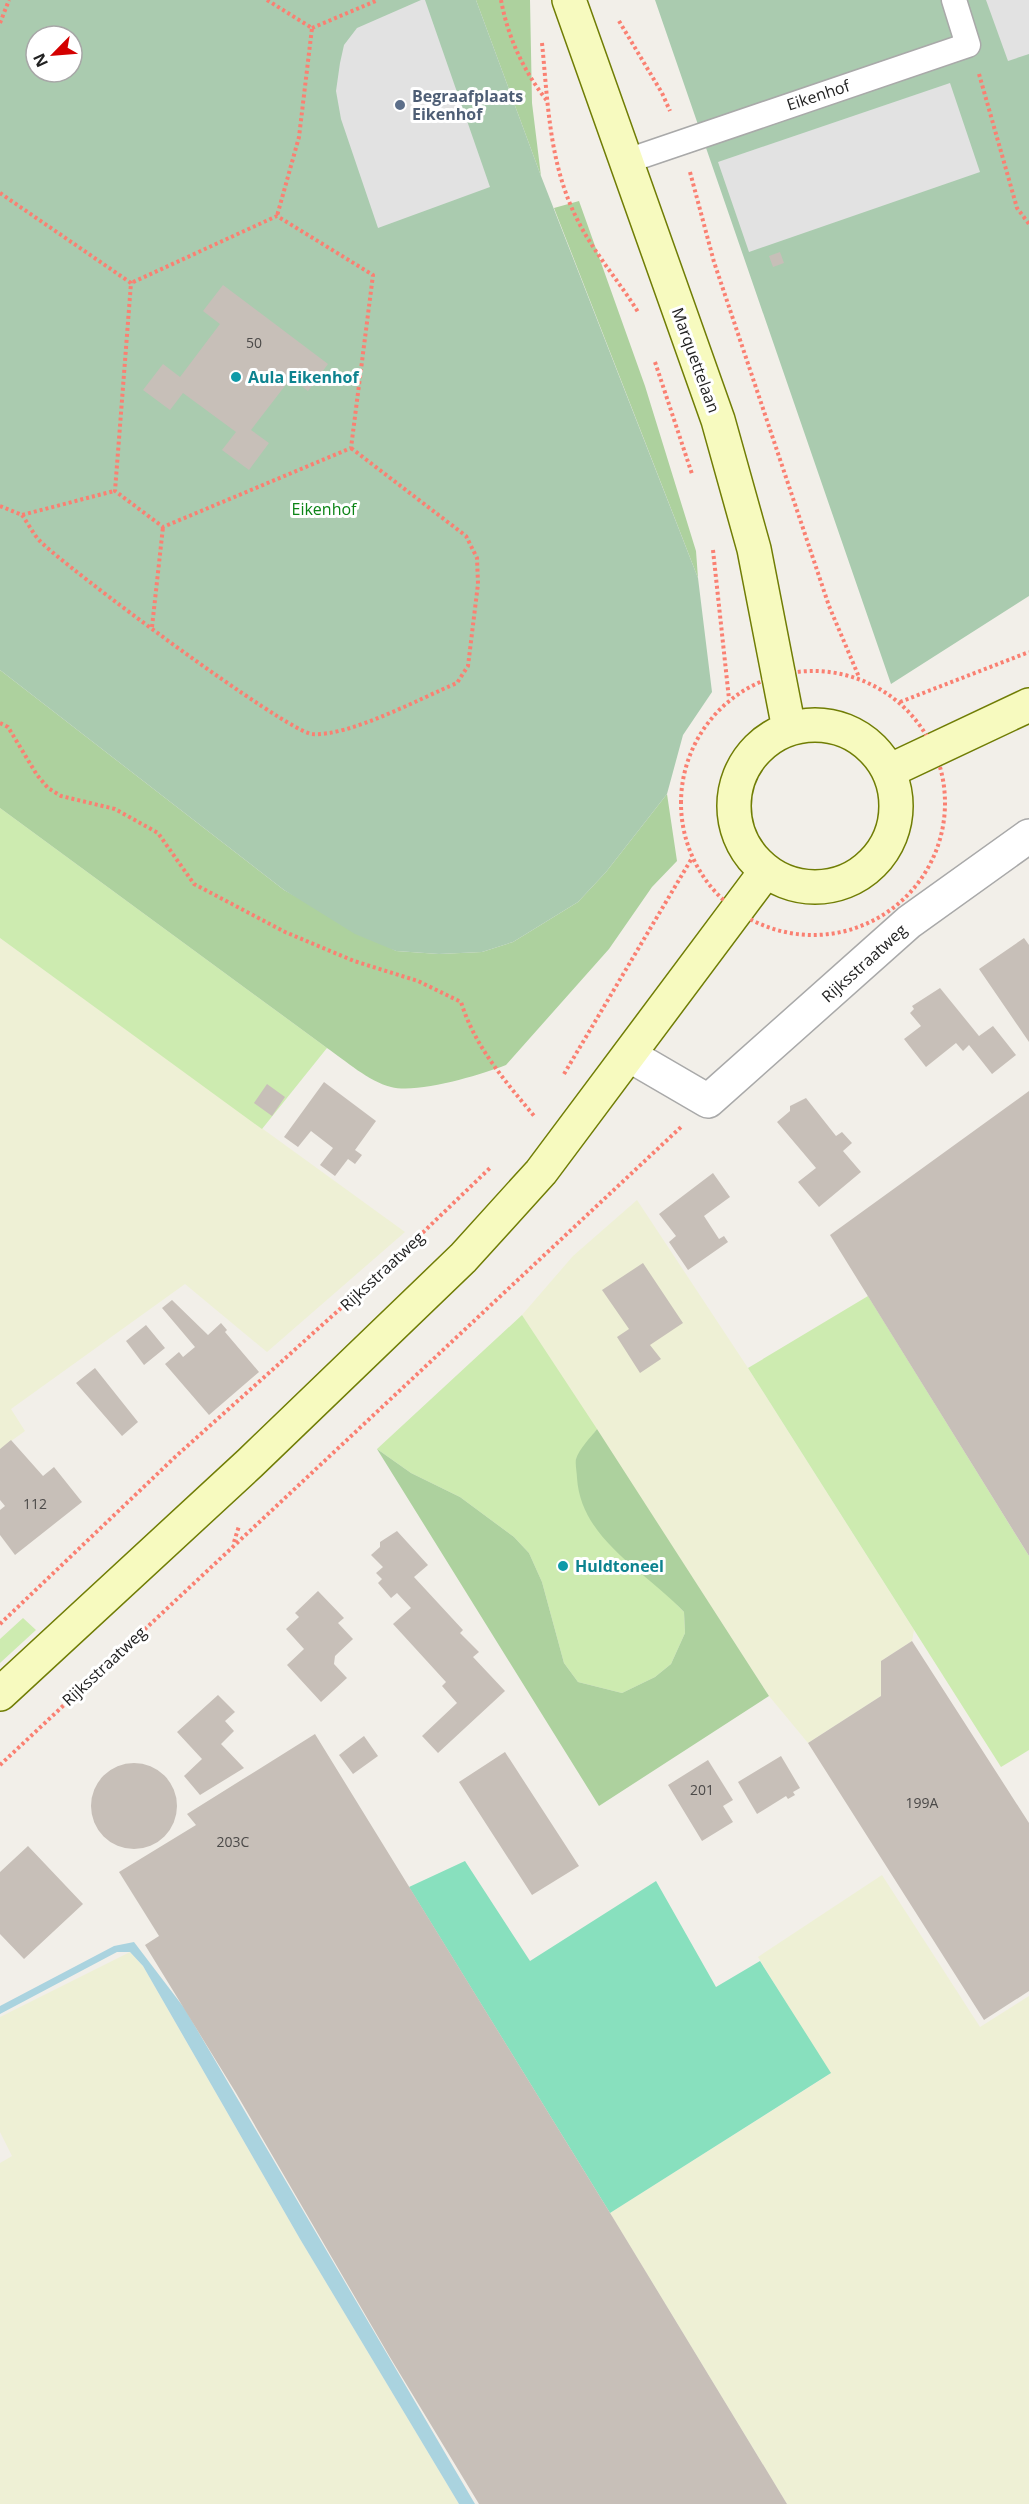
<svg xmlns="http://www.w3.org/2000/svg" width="1029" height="2504" font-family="'Open Sans',sans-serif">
  <rect width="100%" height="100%" fill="#f2efe9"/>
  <path fill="#eef0d5" d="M0,938l405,294 -138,120 -82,-68 -174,125 14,22 -25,18z
    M637,1200l111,168 166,262 -2,11 -31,20v35l-73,47 -39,-47 -247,-381 51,-59z
    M882,1875l98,152 49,-31v508h-242l-177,-291 220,-139 -72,-117z
    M130,1952l13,14 157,273 159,265h-459v-341l12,-7 -12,-24v-115z"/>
  <path fill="#cdebb0" d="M0,808l327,240 -65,81 -262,-191z
    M868,1296l161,260v194l-28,17 -253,-399z
    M522,1315l75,114 -21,30 80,124 28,29 1,21 -14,31 -16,13 -33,16 -44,-11 -14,-19 -22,-81 -13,-29 -15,-16 -54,-40 -49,-24 -34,-24z
    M23,1618l13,12 -36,33v-24z"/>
  <path fill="#add19e" d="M476,0h54l2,103 9,73z
    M579,201l66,185 51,165 2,27 -144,-370z
    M0,670l284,220 112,61 43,3 43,-2 31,-10 65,-40 28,-30 61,-78 10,67 -25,26 -43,62 -103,116c-26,10 -88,29 -115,22 -23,-6 -45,-26 -64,-39l-327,-240z
    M597,1429l172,267 -170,110 -222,-357 34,24 49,24 54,40 15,16 13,29 22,81 14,19 44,11 33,-16 16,-13 14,-31 -1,-21c-38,-41 -103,-72 -107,-134 0,-5 -2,-14 -1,-19 3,-10 15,-22 21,-30z"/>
  <path fill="#aacbaf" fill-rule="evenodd" d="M0,0h476l65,176 157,402 14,114 -29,43 -16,59 -61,78 -28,30 -65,40 -31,10 -43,2 -43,-3 -41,-17 -71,-44 -284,-220zM36,36h36v36h-36z
    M655,0h374v596l-138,88z"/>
  <path fill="#88e0be" d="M465,1861l65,100 126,-80 60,106 44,-26 71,112 -221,140 -201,-326z"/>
  <path fill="#e2e2e2" d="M421,0h4l65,187 -112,41 -37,-109 -5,-28 4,-28 4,-18 13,-17z
    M986,0h43v54l-21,7z
    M950,83l30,89 -231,80 -31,-90z"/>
  <path fill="#aad3df" d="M134,1942l51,67 290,495h-16l-159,-265 -157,-273 -13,-14h-13l-117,62v-8l114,-60z"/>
  <path fill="#c7bfb8" d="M780,252l4,11 -11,4 -4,-11z
    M223,285l105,79 -20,27 -17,-13 -40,52 18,13 -20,27 -27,-20 14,-18 -53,-39 -13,17 -27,-20 20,-26 17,13 40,-53 -17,-13z
    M1024,938l5,7v97l-50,-73z
    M940,988l39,48 14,-10 23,29 -24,19 -23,-29 -6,6 -7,-8 -30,24 -22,-28 17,-13 -11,-13 4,-4 -2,-3z
    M324,1082l52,39 -21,29 7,5 -7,9 -7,-5 -13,17 -15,-11 13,-17 -22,-17 -13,16 -14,-10z
    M267,1084l18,13 -13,19 -18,-13z
    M1029,1091v465l-199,-321z
    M806,1098l30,38 6,-4 10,11 -9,8 18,21 -42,35 -21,-25 18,-14 -39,-46 13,-11v-5z
    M713,1173l17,24 -26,19 15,23 5,-3 4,6 -40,28 -19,-28 7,-6 -17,-22z
    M643,1263l40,60 -33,22 11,14 -21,14 -23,-36 12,-8 -27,-39z
    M172,1300l36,35 13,-12 6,7 -2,2 34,40 -50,43 -44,-51 14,-12 4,5 12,-10 -33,-39z
    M146,1325l19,23 -21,17 -18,-24z
    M95,1368l43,54 -16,14 -46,-53z
    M11,1440l32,36 11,-9 28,35 -67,53 -15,-20v-25l5,-4 -5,-6v-51z
    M397,1531l31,34 -14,12 49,53 -3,3 19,19 -6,5 32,34 -67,62 -16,-17 35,-33 -15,-17 4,-4 -53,-58 18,-16 -14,-15 -6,5 -13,-15 4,-4 -6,-6 7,-6 -12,-12 9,-8v-5z
    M318,1591l26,27 -6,5 15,16 -18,17 -1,8 13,14 -26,24 -34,-37 17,-16 -18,-20 13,-12 -4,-4z
    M912,1641l117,182v168l-45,29 -176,-277 73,-47v-35z
    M218,1695l17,17 -10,9 9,10 -13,13 23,24 -44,27 -16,-19 18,-17 -25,-27z
    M315,1734l300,487 172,283h-308l-88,-145 -155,-266 -91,-148 14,-9 -40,-64 77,-47 -9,-11z
    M364,1736l14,20 -25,18 -14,-19z
    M505,1752l74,114 -47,29 -73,-113z
    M781,1756l19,32 -7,4 2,3 -7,4 -2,-3 -29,18 -19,-32z
    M708,1760l25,40 -10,6 10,16 -31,19 -34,-56z
    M91 1806a43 43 0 1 1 86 0a43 43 0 1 1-86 0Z
    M28,1846l55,58 -59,55 -24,-25v-62z"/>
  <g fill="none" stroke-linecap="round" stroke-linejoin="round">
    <g stroke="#a9a9a9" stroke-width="27">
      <path id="lane" d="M624,162l344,-117 -14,-45"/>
    </g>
    <g stroke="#a9a9a9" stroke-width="36">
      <path id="street" d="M629,1055l79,46 201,-179 120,-86"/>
    </g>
    <g stroke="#707d05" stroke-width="36">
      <path id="secondary" d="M569,0l149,420 36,129 35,180
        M734 806a81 81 0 1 1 162 0a81 81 0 1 1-162 0Z
        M889,771l140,-66
        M0,1694l250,-231 213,-205 78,-86 225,-301"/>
    </g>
    <path stroke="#fa8072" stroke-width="4" stroke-dasharray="3 3" stroke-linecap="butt" d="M267,0l45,28 -13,109 -22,79
      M501,0c7,38 23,72 47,102
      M619,21l43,72 8,18
      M0,23l9,-23
      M312,28l66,-28
      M542,43c6,60 7,122 36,178 16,32 41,60 60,91
      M979,74l38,134 12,16
      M690,172l24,90 115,344 30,71
      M0,193l131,90 -16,208 48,36 188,-79 22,-173 -96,-59 -146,67
      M655,362l37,112
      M0,506l22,9 92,-24
      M22,515c6,8 11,19 18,26 25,26 247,191 272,193 37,3 109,-36 145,-51l11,-17 10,-82 -1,-26 -11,-22 -115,-88
      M713,550l16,149
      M152,627l11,-100
      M681 803a132 132 0 1 1 264 0a132 132 0 1 1-264 0Z
      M900,702l129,-50
      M0,723l8,4 29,48 11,13 13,8 54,13 43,24 36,51 91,48 69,29 64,20 43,21c14,45 44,79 74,115
      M564,1074l128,-216
      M234,1542l5,-16
      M0,1624l174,-166 214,-192 103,-99
      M0,1765l681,-638"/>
    <use href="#lane" stroke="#fff" stroke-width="24"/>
    <use href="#street" stroke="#fff" stroke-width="33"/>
    <use href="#secondary" stroke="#f7fabf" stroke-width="33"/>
  </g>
  <circle fill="#5c6f8a" stroke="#fff" stroke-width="2" cx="400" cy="105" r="6"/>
  <g fill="#0f9aa8" stroke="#fff" stroke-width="2">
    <circle cx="236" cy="377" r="6"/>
    <circle cx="563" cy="1566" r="6"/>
  </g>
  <g text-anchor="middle" stroke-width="6" stroke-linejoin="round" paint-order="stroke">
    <g font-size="14" fill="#4b4948">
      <text x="254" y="348">50</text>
      <text x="35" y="1509">112</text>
      <text x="702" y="1795">201</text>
      <text x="922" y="1808">199A</text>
      <text x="233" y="1847">203C</text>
    </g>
    <g font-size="16" fill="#222" stroke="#fff">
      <text transform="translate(818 95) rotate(-18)" y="6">Eikenhof</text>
      <text transform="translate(696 360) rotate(70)" y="6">Marquettelaan</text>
      <text transform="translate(864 963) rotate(-42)" y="6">Rijksstraatweg</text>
      <text transform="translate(382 1271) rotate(-43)" y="6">Rijksstraatweg</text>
      <text transform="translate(104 1666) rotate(-43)" y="6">Rijksstraatweg</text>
    </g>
    <g font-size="16" font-weight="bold" fill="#4e5e75" stroke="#fff" text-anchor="start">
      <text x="412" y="102">Begraafplaats<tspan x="412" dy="18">Eikenhof</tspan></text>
    </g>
    <g font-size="16" font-weight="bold" fill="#0d838f" stroke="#fff" text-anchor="start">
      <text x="248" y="383">Aula Eikenhof</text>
      <text x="575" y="1572">Huldtoneel</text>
    </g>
    <g font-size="16" fill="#0c8416" stroke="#fff">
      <text x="324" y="515">Eikenhof</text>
    </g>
  </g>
  <g transform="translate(54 54) rotate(245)"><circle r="28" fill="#ffffff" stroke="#a7a7a7" stroke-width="1.5"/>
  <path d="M0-4.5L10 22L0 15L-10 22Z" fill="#d40000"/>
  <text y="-9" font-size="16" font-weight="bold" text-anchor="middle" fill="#222222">N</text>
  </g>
</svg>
